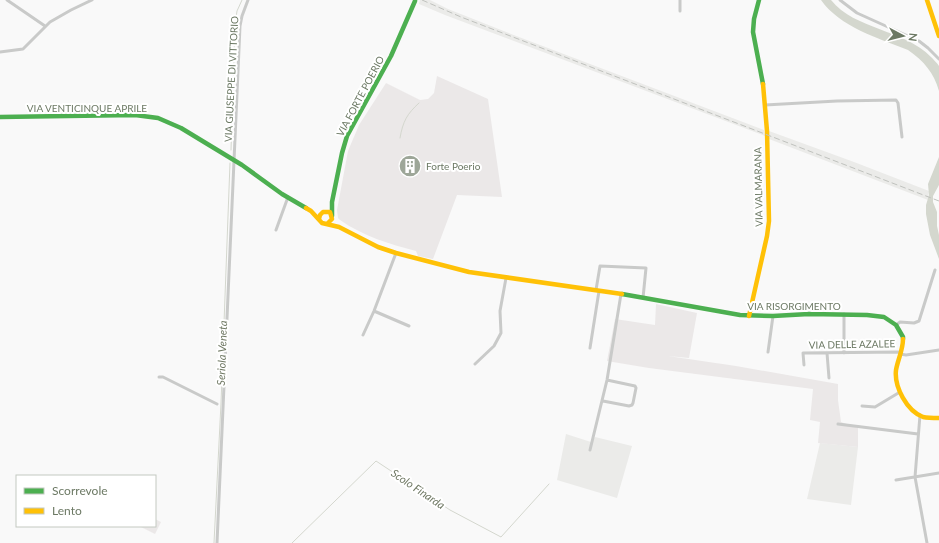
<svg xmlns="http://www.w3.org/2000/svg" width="939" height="543" font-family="Lato,sans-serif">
  <rect width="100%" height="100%" fill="#f9f9f9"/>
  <path fill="#ebebe9" d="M420,0h10l18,9 63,25 253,96 1,6 -320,-121 -26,-11z
    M769,131l85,31 75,29 -1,9 -159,-61z
    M566,434l25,8 4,-5 37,9 -15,52 -60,-18z
    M820,443l38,4 -7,58 -44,-6z"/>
  <path fill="#ebe8e8" d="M437,76l51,23 14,98 -45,-2 -24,64 -15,-3 -2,-5c-27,-7 -53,-15 -76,-31l-2,-2 -1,-8 11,-59 11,-26 27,-42 34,17 8,-1 6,-6z
    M656,304l41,9 -8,45 -21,-2 68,10 102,18v16l3,22 17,6v19l-40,-4 2,-21 -10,-2 3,-31 -164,-21 -42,-7 8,-42 40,6z
    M155,519l6,3 -6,12 -16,-8h16z"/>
  <path fill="#d4d7ce" d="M821,0h10c24,30 73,29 100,57 2,2 6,6 8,9 0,7 0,18 0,25 -5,-18 -15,-30 -31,-41 -30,-12 -68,-23 -87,-50z
    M939,157v28l-6,11v6l4,10v14l2,9v24l-9,-24 -4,-21v-9l3,-10 -1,-11z"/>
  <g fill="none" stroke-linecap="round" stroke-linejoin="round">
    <path stroke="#d4d7ce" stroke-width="1" d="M400,138c3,-17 7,-24 19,-35
      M231,150l4,-126 2,-13 5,-11
      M214,543l7,-140 9,-240
      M292,543l84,-82 74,49 51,27 48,-53"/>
    <path stroke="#c9cac9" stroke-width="3" d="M7,0l38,26
      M840,0l17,13 62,28 9,7 11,11
      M680,11v-11
      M0,52l23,-3 27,-27 21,-12 21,-10
      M765,105l72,-4 59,-1 2,3 4,34
      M276,230l12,-33
      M596,290l4,-24 46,2 -3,30
      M374,311l35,15
      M844,314v39
      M896,325l4,-3 14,1 5,-2 16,-51
      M363,335l11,-24 22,-58
      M590,348l9,-57
      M768,352l5,-36
      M827,353l2,25
      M900,354l6,1 33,-5
      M475,364l19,-18 7,-13 -1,-22 6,-33
      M804,365l-1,-12 98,-1
      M159,377h4l54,27
      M603,401l26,5 3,-1 1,-2 3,-15 -1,-2 -28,-6
      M862,406l13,1 25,-15
      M920,415l-5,62 12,66
      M838,424l80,10
      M590,450l17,-70 14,-86
      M896,480l43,-7
      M217,543l23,-517 2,-10 6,-16"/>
    <path stroke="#4caf50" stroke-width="4.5" d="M759,0l-5,19 -1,13 10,52
      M0,117l135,-2 23,3 23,10 61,37 40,29 24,14
      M332,216v-14l10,-49 5,-17 44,-80 24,-55
      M622,294l118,21 33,1 36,-2 58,1 17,2 12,8 7,12v2"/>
    <path stroke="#ffc107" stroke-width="4.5" d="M927,0l12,36
      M306,208l5,3 11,12 17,4 39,20 18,6 73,19 153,22
      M319,219l1,-4 3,-3h7l2,7 -5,5
      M749,316l18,-80 2,-15 -2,-90 -4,-47
      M903,339c0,11 -5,20 -7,31 -2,17 11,41 27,47 5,1 11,1 16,1"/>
    <path stroke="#c0c2be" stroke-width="1" stroke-dasharray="6 3" stroke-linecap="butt" d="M422,0l39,17 478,184"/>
  </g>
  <defs>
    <g id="building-disc" transform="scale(1.15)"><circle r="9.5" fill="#9da698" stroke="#fff"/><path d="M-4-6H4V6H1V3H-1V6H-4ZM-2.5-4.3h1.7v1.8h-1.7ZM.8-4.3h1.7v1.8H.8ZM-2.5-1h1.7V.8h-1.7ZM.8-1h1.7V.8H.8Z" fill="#fff"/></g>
  </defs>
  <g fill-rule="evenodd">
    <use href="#building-disc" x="410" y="166"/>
  </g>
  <g text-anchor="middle" stroke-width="4" stroke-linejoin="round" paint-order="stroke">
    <g font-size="10" fill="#6c7964" stroke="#fff">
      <text transform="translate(231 79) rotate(-87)" y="4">VIA GIUSEPPE DI VITTORIO</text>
      <text transform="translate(360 96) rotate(-62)" y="4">VIA FORTE POERIO</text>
      <text x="87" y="112">VIA VENTICINQUE APRILE</text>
      <text transform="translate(758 187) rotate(-91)" y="4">VIA VALMARANA</text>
      <text x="794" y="310">VIA RISORGIMENTO</text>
      <text transform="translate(852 344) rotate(-1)" y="4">VIA DELLE AZALEE</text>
    </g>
    <g font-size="10" fill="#6c7964" stroke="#fff" text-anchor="start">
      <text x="426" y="170">Forte Poerio</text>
    </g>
    <g font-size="11" font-style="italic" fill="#6f7863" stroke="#fff">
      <text transform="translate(222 353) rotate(-88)" y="4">Seriola Veneta</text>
      <text transform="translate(418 489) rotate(34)" y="4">Scolo Finarda</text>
    </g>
  </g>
  <rect x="16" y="475" width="140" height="52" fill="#ffffff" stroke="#c4c9c1"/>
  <rect x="24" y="488" width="20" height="6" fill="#4caf50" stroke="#c4c9c1"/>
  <text x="52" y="495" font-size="12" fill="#6c7964">Scorrevole</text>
  <rect x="24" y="508" width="20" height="6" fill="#ffc107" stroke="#c4c9c1"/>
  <text x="52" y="515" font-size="12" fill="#6c7964">Lento</text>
  <g transform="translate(903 36) rotate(97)" stroke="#ffffff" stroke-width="3" paint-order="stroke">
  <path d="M0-3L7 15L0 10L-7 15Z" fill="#6c7964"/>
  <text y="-6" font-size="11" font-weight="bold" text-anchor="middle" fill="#6c7964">N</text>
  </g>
</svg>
